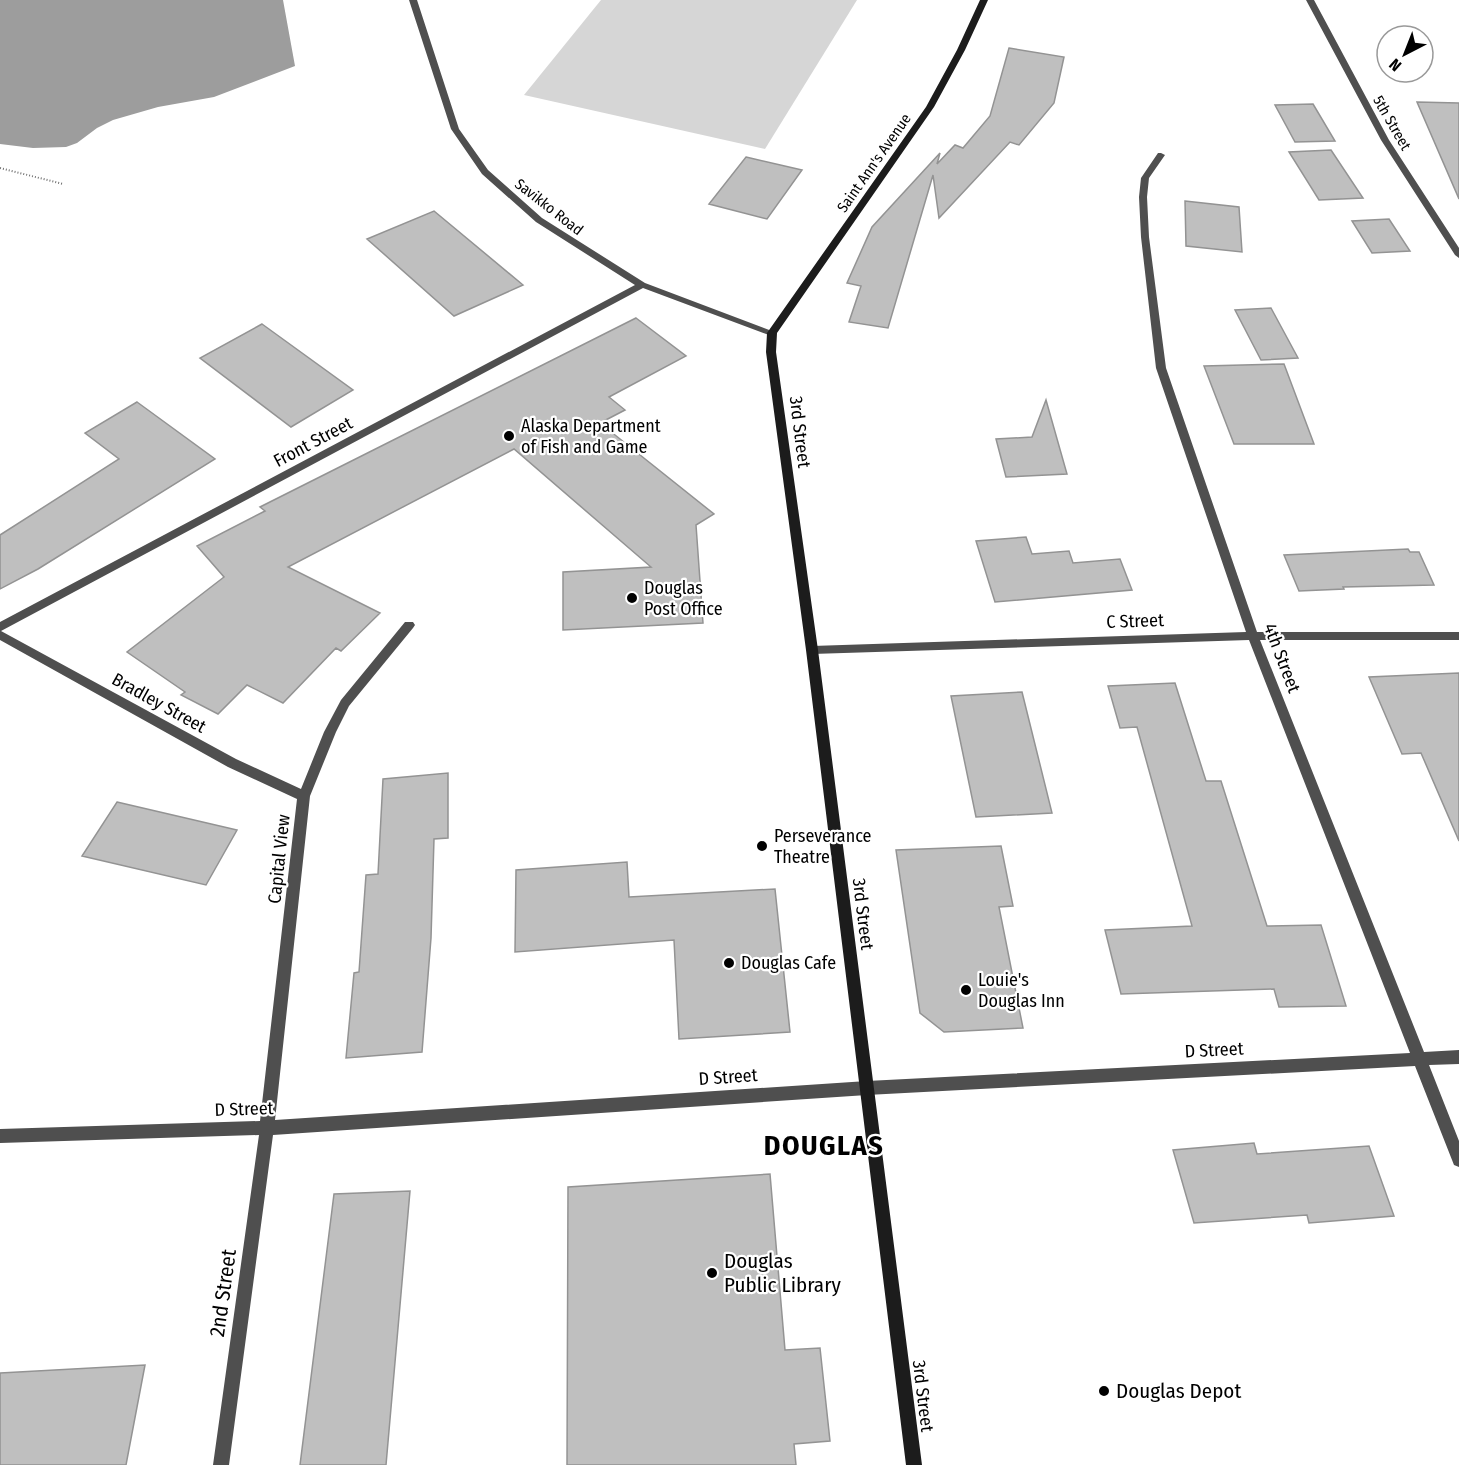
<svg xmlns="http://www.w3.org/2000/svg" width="1459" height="1465" font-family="'Fira Sans Condensed',sans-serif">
  <rect width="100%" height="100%" fill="#fff"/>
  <path fill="#d6d6d6" d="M601,0h256l-92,149 -241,-54z"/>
  <path fill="#9d9d9d" d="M0,0h283l12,66 -81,31 -56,10 -45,13 -16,8 -20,15 -11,4 -33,1 -33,-4z"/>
  <path fill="#bfbfbf" stroke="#939393" stroke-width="1.5" d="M1009,48l55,9 -10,46 -35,42 -9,-3 -71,76 -6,-43 -45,153 -39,-6 12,-36 -14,-3 25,-56 68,-74 -3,11 18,-19 8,3 27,-32z
    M1417,102l42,1v96z
    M1313,104l22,37 -40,1 -20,-37z
    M1331,150l32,48 -44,2 -30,-48z
    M746,157l56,13 -35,49 -58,-15z
    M1185,201l54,6 3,45 -56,-6z
    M434,211l89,74 -69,31 -87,-77z
    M1389,219l21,32 -38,2 -20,-32z
    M1271,308l27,50 -37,2 -26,-50z
    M636,318l50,38 -77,41 16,13 -25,13 114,91 -18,11 7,98 -140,7v-58l88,-5 -137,-118 -226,118 92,46 -39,38 -5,-3 -53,55 -36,-18 -29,29 -37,-19 4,-3 -58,-40 97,-75 -27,-31 68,-35 -5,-4z
    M262,324l91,66 -62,37 -91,-69z
    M1284,364l30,80h-80l-30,-78z
    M1046,400l21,74 -61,3 -10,-38 36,-2z
    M137,402l78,57 -177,110 -38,20v-54l119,-76 -34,-26z
    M1026,537l6,17 37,-3 4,12 47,-4 12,31 -137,12 -19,-61z
    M1408,549l2,3h9l15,33 -91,2 1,2 -45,2 -15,-36z
    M1459,673v168l-38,-88 -19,1 -33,-77z
    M1175,683l31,98h15l46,145 54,-1 25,81 -67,1 -5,-18 -153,5 -16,-64 87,-4 -55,-199 -17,1 -12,-42z
    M1022,692l30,121 -76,4 -25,-121z
    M448,773v65l-14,1 -3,99 -9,114 -76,6 8,-85 5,-1 7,-97 12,-1 5,-95z
    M117,802l120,28 -31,55 -124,-29z
    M1001,846l12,60 -14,1 24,121 -79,4 -24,-19 -24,-163z
    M627,862l2,35 146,-8 15,143 -111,7 -5,-99 -159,12 1,-82z
    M1254,1143l3,11 112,-8 25,70 -85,7 -2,-8 -113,8 -21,-73z
    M770,1174l15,176 35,-2 10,93 -36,3 2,21h-229l1,-278z
    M410,1191l-24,274h-86l34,-271z
    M145,1365l-19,100h-126v-92z"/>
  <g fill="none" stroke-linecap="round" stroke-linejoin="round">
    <path stroke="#717171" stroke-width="2" stroke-dasharray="1 2" stroke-linecap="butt" d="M0,168l63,16"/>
    <path fill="#4f4f4f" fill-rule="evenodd" d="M409,0h8l42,129 29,41 54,48 103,65 132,50 -5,3 -3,-1 -126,-47 -642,343 235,128 65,30 23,-57 17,-32 64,-78h8l2,3 -2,3 -64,78 -13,26 -26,64 -35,324 592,-39 543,-28 -161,-413 -437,14 -6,-4 6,-4 434,-14 -90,-264 -15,-131 -2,-40 2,-19 17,-25h3l4,2 -16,23 -2,19 2,40 17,131 91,264h202v8h-199l164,412 35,-2v14l-30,1 30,76v26l-5,-2 -39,-99 -548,29 -594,40 -44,330h-16l46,-330 -259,8v-14l260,-8 37,-322 -69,-32 -228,-127v-18l635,-337 -99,-63 -54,-48 -31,-45z
      M1306,0h8l75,140 70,108v10l-4,-3 -74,-115z"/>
    <path fill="#1c1c1c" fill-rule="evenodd" d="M980,0h8l-23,50 -31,57 -157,226 -1,19 42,298 104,815h-16l-100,-815 -40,-298 1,-19 159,-226 31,-57z"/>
  </g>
  <g fill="#000" stroke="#fff" stroke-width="2">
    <circle cx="509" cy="436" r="6"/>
    <circle cx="632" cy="598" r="6"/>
    <circle cx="762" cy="846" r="6"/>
    <circle cx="729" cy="963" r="6"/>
    <circle cx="966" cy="990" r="6"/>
    <circle cx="712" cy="1273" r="6"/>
    <circle cx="1104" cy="1391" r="6"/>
  </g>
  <g text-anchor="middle" stroke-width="4.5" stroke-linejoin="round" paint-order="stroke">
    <g font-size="15" fill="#000" stroke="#fff">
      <text transform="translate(1392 123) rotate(60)" y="5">5th Street</text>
      <text transform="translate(874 163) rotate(-55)" y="5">Saint Ann's Avenue</text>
      <text transform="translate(549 207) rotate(38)" y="5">Savikko Road</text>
    </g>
    <g font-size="18" fill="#000" stroke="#fff" text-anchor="start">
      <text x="521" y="432">Alaska Department<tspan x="521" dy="21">of Fish and Game</tspan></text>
      <text x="644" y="594">Douglas<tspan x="644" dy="21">Post Office</tspan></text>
      <text x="774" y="842">Perseverance<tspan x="774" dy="21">Theatre</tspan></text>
      <text x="741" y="969">Douglas Cafe</text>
      <text x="978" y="986">Louie's<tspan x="978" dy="21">Douglas Inn</tspan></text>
    </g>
    <g font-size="18" fill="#000" stroke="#fff">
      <text transform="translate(800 432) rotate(83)" y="6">3rd Street</text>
      <text transform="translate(313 442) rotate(-28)" y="6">Front Street</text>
      <text transform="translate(1135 621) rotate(-2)" y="6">C Street</text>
      <text transform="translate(1282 658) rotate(69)" y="6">4th Street</text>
      <text transform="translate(159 703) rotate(29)" y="6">Bradley Street</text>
      <text transform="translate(279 859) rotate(-84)" y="6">Capital View</text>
      <text transform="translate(863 914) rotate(83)" y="6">3rd Street</text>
      <text transform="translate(1214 1050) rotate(-3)" y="6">D Street</text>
      <text transform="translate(728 1077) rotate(-4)" y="6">D Street</text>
      <text transform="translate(244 1109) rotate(-2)" y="6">D Street</text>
      <text transform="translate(923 1396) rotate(83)" y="6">3rd Street</text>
    </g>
    <g font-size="21" fill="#000" stroke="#fff" text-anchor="start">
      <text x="724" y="1268">Douglas<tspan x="724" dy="24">Public Library</tspan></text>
      <text x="1116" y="1398">Douglas Depot</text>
    </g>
    <g font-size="21" fill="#000" stroke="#fff">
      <text transform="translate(223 1293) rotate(-82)" y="7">2nd Street</text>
    </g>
    <g font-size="28" font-weight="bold" letter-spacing="1.5" fill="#000" stroke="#fff">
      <text x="824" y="1155">DOUGLAS</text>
    </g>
  </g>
  <g transform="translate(1405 54) rotate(222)"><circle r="28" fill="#ffffff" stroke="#999999" stroke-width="1.5"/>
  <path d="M0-4.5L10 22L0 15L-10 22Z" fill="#000000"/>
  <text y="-9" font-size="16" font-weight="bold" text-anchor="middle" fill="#000000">N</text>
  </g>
</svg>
